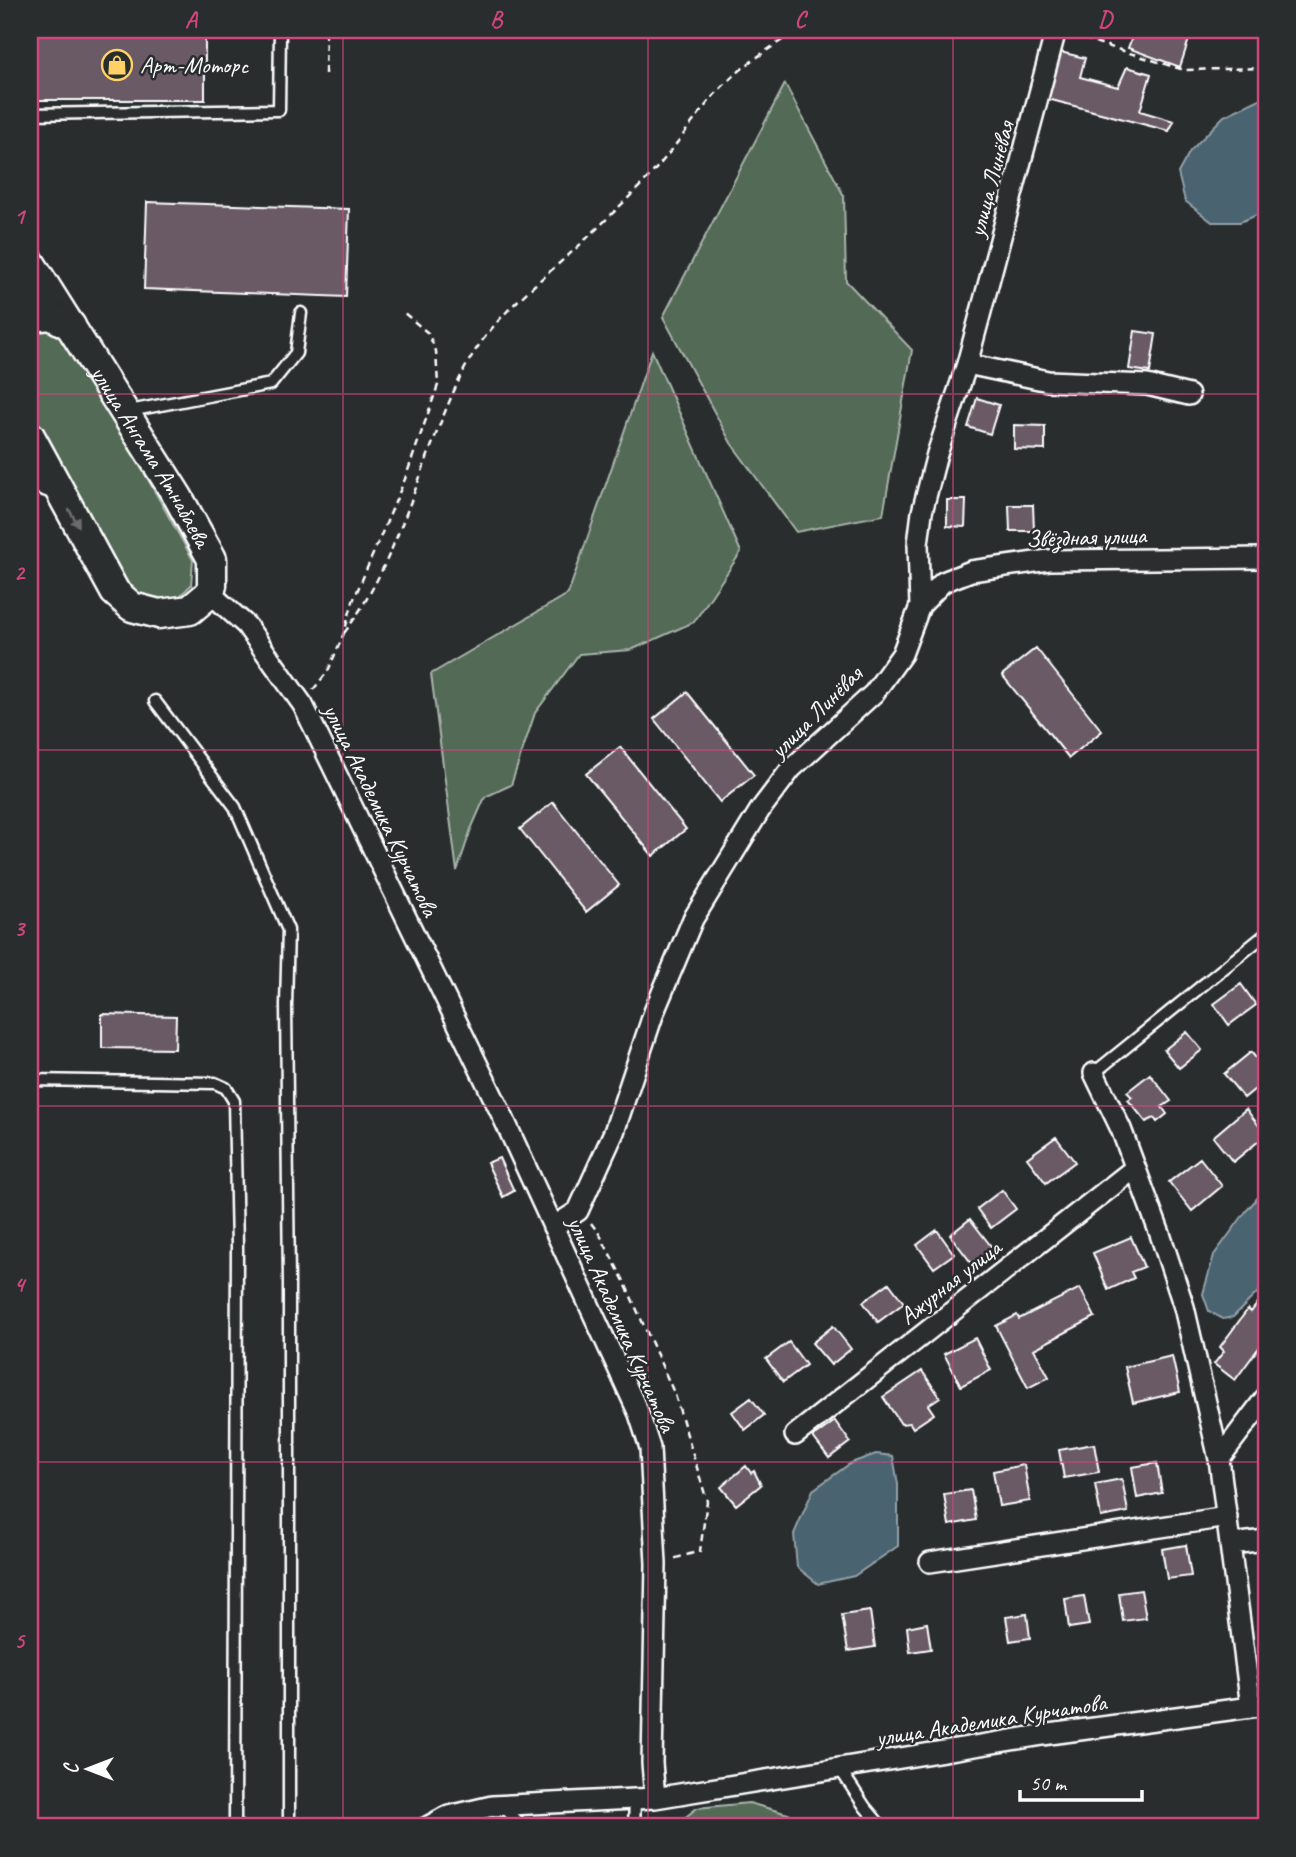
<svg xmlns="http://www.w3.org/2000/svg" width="1296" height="1857" font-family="Caveat,sans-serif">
  <rect width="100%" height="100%" fill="#2a2d2e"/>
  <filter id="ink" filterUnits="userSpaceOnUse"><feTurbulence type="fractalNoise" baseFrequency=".0143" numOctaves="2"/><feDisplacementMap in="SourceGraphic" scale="14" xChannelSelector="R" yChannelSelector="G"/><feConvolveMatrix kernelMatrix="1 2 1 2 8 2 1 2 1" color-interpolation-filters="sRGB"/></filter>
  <g filter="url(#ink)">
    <path fill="#526a57" stroke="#a8b4ab" stroke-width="2" d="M785,84l59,112 2,85 66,69 -29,165 -87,17 -65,-89 -68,-126z
      M47,323l21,13 125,224 -2,25 -13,13 -12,6 -43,-15 -93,-170v-95z
      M652,351l89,201 -47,70 -63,28 -52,4 -44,59 -24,72 -26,12 -14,32 -14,42 -26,-197 137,-80z
      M749,1803l85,24h-161l24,-19z"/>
    <path fill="#4a636f" stroke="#92a1a9" stroke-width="2" d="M1266,96v115l-26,11h-28l-27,-21 -7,-28 12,-22 34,-35z
      M1266,1188v96l-33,33 -10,2 -14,-8 -6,-17 11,-39 33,-45z
      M876,1454l17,2 5,28v62l-44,30 -36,8 -21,-17 -3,-33 19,-44 38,-27z"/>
    <path fill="#695a65" stroke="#fff" stroke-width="2" d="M30,30h175v70h-175z
      M1135,30l32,8 3,-8h22l-12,37 -52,-19z
      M1056,51l29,7 -5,19 38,10 9,-20 24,7 -11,37 34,10 -5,10 -125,-33z
      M147,202l202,7 -3,88 -202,-8z
      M1135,331l21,3 -6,38 -21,-3z
      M977,398l22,7 -9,29 -22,-7z
      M1014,425l31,1v24l-31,-1z
      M947,500h19l-1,27 -18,-1z
      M1009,505h24l1,26h-24z
      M1036,648l66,83 -33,27 -67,-83z
      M687,692l67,83 -34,27 -66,-83z
      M620,747l66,82 -33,27 -67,-82z
      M553,802l66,83 -33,27 -66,-83z
      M1241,984l15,21 -27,20 -15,-21z
      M102,1014l74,2 -1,33 -73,-1z
      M1187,1032l15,18 -23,18 -15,-18z
      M1251,1052l15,18v10l-22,18 -20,-24z
      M1150,1074l21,27 -9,6 5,7 -10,8 -3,-4 -8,4 -18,-22 4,-3 -5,-5z
      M1246,1109l20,26 -33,27 -20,-25z
      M1056,1137l19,25 -29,21 -19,-25z
      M499,1158l15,33 -11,6 -16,-34z
      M1200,1158l22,28 -30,25 -23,-29z
      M1002,1190l14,19 -25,19 -14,-19z
      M970,1219l24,31 -21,15 -23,-30z
      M937,1230l17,24 -20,14 -17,-23z
      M1131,1237l13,30 -13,5 3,6 -26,12 -15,-37z
      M889,1283l15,20 -26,19 -15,-20z
      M1080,1288l15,29 -61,32 15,28 -21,11 -32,-62 21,-11 2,4z
      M1266,1292v46l-31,42 -21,-16 10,-13 -4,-4 28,-38 3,3z
      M833,1326l18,23 -20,16 -19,-22z
      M975,1338l16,32 -30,16 -17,-32z
      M789,1342l17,23 -23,17 -17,-23z
      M1172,1356l8,36 -47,11 -8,-36z
      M922,1371l18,26 -12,8 6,9 -21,14 -3,-5 -9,1 -18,-27z
      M751,1398l13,17 -19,15 -13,-18z
      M835,1421l15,21 -21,16 -16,-21z
      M1094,1444l5,28 -35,6 -5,-28z
      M1157,1463l5,30 -25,5 -5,-31z
      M1024,1465l6,36 -31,5 -6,-35z
      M746,1466l5,7 3,-2 7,14 -25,20 -15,-18z
      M1122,1479l6,33 -27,5 -6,-33z
      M971,1490l5,30 -27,5 -5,-31z
      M1186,1545l5,31 -24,3 -5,-30z
      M1141,1590l5,28 -23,3 -4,-28z
      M1084,1596l5,29 -20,3 -4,-29z
      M870,1611l5,36 -27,4 -6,-36z
      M1027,1614l3,24 -20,3 -4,-24z
      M927,1623l4,26 -21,3 -3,-25z"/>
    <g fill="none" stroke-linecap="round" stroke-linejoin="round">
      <g stroke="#fff" stroke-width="15">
        <path id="lane" d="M30,114l249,-4 1,-80
          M129,411l142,-27 25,-31 5,-40
          M155,701l80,106 53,123 -2,75 3,277v545
          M1094,1073l172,-139
          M30,1080l185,3 11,5 8,13 3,146 -2,580
          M840,1769l25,38 17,20
          M502,1805l21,22
          M634,1827l1,-28"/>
      </g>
      <g stroke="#fff" stroke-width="24">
        <path id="street" d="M967,364l81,17 99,4 42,10
          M30,480l27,10
          M210,593l36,32 57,80 199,410 137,299 11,34 6,116 -4,199 3,35 387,-63 224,-30
          M920,606l23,-24 28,-11 78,-11 217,-2
          M1094,1073l27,56 39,105 24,73 35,152 32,248
          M553,1227l25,-16 36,-79 40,-120 39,-93 67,-109 31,-41 83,-76 28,-39 18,-48 -2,-62 4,-32 15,-58 30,-90 89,-334
          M795,1435l340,-267
          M1219,1459l47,-62
          M1231,1544l35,-4
          M930,1562l297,-45
          M427,1827l18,-10 47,-11 163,-8"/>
      </g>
      <g stroke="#fff" stroke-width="33">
        <g id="secondary">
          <path id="s1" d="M30,262l148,235 34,62v26l-2,8 -20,17 -31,4 -27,-7 -17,-15 -85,-156"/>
          <path d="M30,317l21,-2 20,11"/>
        </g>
      </g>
      <path stroke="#fff" stroke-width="2.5" stroke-dasharray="7 5" stroke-linecap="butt" d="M1072,35l112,35 82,-2
        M325,74l1,-44
        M344,633c57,-74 78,-181 121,-265 28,-53 76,-87 119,-127 19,-18 38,-37 57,-56 26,-26 46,-57 70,-86 23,-28 57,-50 87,-69
        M313,690l15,-19 16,-38 9,-32 52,-122 33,-94 -2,-34 -8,-18 -25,-21
        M591,1223l9,12 24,46 51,114 32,106 -7,50 -27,8"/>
      <use href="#lane" stroke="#2a2d2e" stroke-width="10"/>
      <use href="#street" stroke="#2a2d2e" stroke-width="19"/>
      <use href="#secondary" stroke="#2a2d2e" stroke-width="28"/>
    </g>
    <defs><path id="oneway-solid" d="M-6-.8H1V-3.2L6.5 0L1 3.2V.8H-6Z" transform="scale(1.75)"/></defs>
    <use fill="#6a6c6d" href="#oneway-solid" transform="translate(74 518) rotate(59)"/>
  </g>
  <path fill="none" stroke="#ce467c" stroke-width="2" stroke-opacity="0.55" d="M343,30v1797M648,30v1797M953,30v1797M30,394h1236M30,750h1236M30,1106h1236M30,1462h1236"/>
  <defs>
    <g id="shop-ring" transform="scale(1.575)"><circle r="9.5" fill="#2a2d2e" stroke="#ffd166" stroke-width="1.5"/><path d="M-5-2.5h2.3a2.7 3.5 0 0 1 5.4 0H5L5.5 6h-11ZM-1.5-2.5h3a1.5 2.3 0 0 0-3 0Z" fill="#ffd166"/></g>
  </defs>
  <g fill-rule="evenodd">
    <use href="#shop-ring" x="117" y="65"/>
  </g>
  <g text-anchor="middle" stroke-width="5" stroke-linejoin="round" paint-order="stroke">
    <g font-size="24" fill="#fff" stroke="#2a2d2e" text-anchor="start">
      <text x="140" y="73">Арт-Моторс</text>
    </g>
    <g font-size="24" fill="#fff" stroke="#2a2d2e">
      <text transform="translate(991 179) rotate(-75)" y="8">улица Линёвая</text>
      <text dy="8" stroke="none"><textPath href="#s1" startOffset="229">улица Ангама Атнабаева</textPath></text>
      <text transform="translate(1086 537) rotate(-2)" y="8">Звёздная улица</text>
      <text transform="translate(816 712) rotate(-45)" y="8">улица Линёвая</text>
      <text transform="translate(381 810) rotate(64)" y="8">улица Академика Курчатова</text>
      <text transform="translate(950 1282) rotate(-38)" y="8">Ажурная улица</text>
      <text transform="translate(622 1324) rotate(66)" y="8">улица Академика Курчатова</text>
      <text transform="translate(991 1720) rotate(-9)" y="8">улица Академика Курчатова</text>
    </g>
  </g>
  <rect width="1296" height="1857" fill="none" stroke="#2a2d2e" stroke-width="77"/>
  <g transform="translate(88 1769) rotate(270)" stroke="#2a2d2e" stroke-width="5" paint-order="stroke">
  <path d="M0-5L12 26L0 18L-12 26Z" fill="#ffffff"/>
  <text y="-10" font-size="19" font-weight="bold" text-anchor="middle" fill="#ffffff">С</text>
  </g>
  <path d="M1020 1790v10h122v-10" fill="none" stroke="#ffffff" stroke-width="3.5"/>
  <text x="1030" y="1790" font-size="21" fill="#ffffff" stroke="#2a2d2e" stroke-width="5" paint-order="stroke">50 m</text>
  <rect x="38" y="38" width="1220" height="1780" fill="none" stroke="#ce467c" stroke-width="2.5"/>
  <g font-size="23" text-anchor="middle" font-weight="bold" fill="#ce467c">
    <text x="191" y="27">A</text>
    <text x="496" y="27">B</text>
    <text x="800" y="27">C</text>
    <text x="1105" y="27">D</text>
    <text x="19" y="224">1</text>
    <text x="19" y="580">2</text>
    <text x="19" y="936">3</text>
    <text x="19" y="1292">4</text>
    <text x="19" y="1648">5</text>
  </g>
</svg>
